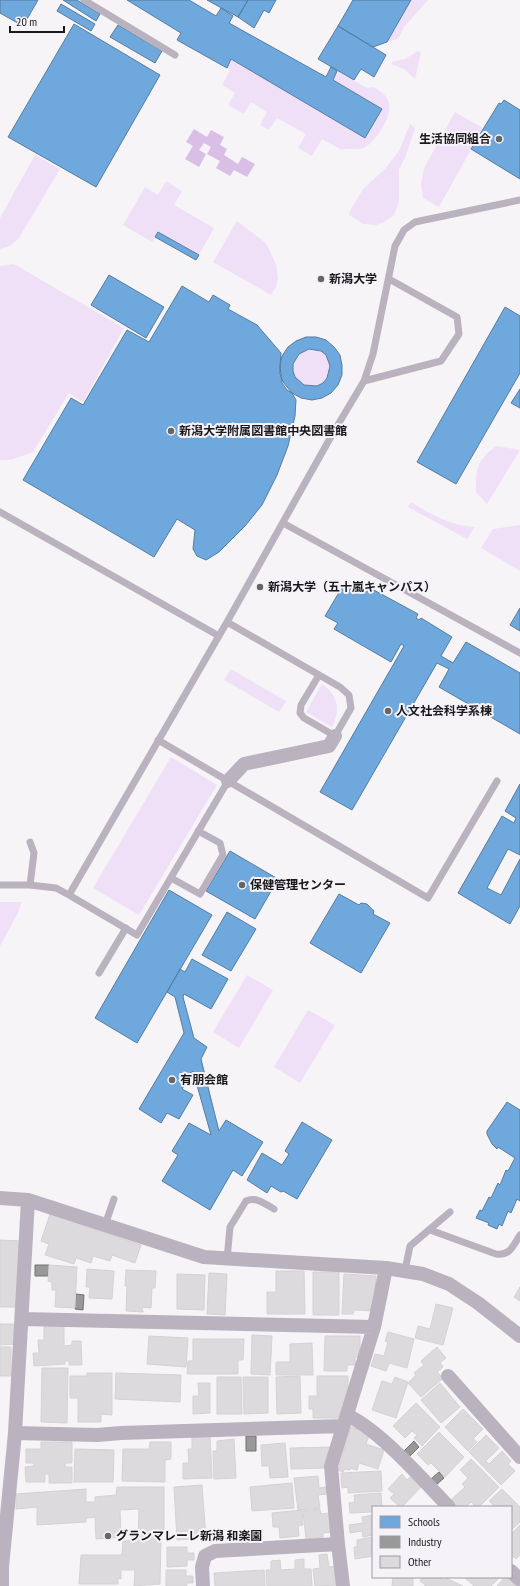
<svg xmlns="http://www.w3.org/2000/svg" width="520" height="1586" font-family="'PT Sans Narrow','Noto Sans JP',sans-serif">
  <rect width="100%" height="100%" fill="#f6f4f7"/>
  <path fill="#f0e0f7" d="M411,0h17l-24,27 -6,12 -11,3z
    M418,51l3,2 -6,26 -11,-10 -13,-5 1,-2 13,-3z
    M231,59l134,79 17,-29 -49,-29 4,-9 30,17 7,-1c7,5 13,8 15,16 4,13 -15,43 -28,46 -6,1 -12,-1 -19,1l-20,-11 -10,17 -14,-8 8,-14 -29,-16 -8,12 -9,-5 7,-13 -16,-10 -7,12 -16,-9 7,-12 -13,-8 8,-15 -3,-2z
    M455,112l28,16 -44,79 -16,-9 -2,-14 3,-16z
    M410,124l5,4 -10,30 -6,11v33l-5,13 -10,7 -8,3 -13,-1 -14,-9 1,-4 13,-22 22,-20 14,-18z
    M35,155l25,14 -41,69 -9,8 -10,3v-31z
    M166,181l16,10 -8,14 40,23 -15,27 -40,-23 -7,10 -29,-17 22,-38 13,8z
    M237,221l29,22 10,21 2,14 -2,9 -5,8 -58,-33z
    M14,264l110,64 -41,74 -14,-9 -36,59 -22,8h-11v-194z
    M292 368a19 19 0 1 1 38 0a19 19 0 1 1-38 0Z
    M496,446l24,4 -33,54 -11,-12c0,-25 0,-30 20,-46z
    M411,502c19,12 41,24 64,25l-8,12 -59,-32z
    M520,525v46l-39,-23 12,-19z
    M231,669l55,32 -7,11 -55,-32z
    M322,684c16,11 19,26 10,43l-26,-15z
    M171,757l46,28 -78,130 -46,-27z
    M0,902h21l-2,9 -19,35z
    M247,975l26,15 -34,58 -26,-16z
    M308,1010l27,15 -35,58 -26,-16z"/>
  <path fill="#d9bee6" d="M194,129l13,8 4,-7 13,7 -4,8 7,4 -3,6 14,9 4,-7 13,7 -8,13 -13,-7 -4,6 -14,-8 4,-7 -13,-7 4,-7 -7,-4 -5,7 7,4 -7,13 -14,-8 8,-13 -7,-4z"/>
  <path fill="#6fa8dc" stroke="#557da2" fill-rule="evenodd" d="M0,0h38l-15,26 -23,-13z
    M63,0h14l23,14 -4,7z
    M127,0h62l27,16 5,-8 12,8 -4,7 97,54 5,-10 6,4 -4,9 49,29 -17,29 -134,-79 -4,9 -50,-28 4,-7z
    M207,0h41l-10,17z
    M248,0h28l-7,13 -5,-3 -10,18 -16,-11z
    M353,0h58l-24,42 -14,5 -35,-21z
    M61,4l34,20 -4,7 -34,-20z
    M74,24l86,51 -64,112 -88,-50z
    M118,25l44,26 -7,12 -45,-26z
    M338,26l48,29 -12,22 -13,-8 -7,11 -36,-21z
    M504,100l16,10v69l-49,-30 28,-46 2,1z
    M158,232l41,23 -3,5 -41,-23z
    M109,275l55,32 -18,31 -55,-33z
    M182,286l27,16 4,-7 17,10 -2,4 29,16 24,28 -1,13 2,17 5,7 5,3 4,7 -1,16 -7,30 -11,29 -15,30 -17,21 -26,26 -13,8 -9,-4 -4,-7 2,-19 -18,-11 -23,38 -131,-77 48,-82 12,7 44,-75 22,12z
    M505,307l15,9v57l-64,111 -39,-22z
    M306,337h10l10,3 8,7 6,8 2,10v10l-4,10 -7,8 -9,5 -10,2 -11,-2 -9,-5 -9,-11 -3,-8v-8l2,-10 6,-9 8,-6zM309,349l12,2 5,4 4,11 -3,12 -4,5 -6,3 -13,-1 -9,-8 -2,-6v-7l6,-10z
    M520,389v19l-9,-5z
    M361,583l57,31 -2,4 3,2 2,-2 31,19 -11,19 12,7 13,-21 54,31v61l-81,-47 10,-18 -12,-6 -85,147 -32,-18 84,-146 -3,-2 -10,18 -57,-33 4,-6 -13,-7 19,-32 12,7z
    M520,608v23l-10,-6z
    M520,784v71l-12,-6 -21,39 14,7 19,-36v47l-10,18 -52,-31 44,-77 12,7 2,-5 -11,-7z
    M230,851l48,28 -23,40 -49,-28z
    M169,890l43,25 -75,128 -42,-25z
    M339,894l20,11 2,-2 6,1 7,7 -1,3 17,9 -29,50 -51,-30z
    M227,912l29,17 -25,42 -29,-16z
    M192,959l36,20 -17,30 -27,-15 -1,3 11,41 13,9 -6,12 18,72 7,-11 37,22 -21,34 -9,-6 -23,40 -48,-29 16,-26 -6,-4 17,-28 22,12 -18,-64 -11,18 11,6 -14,24 -12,-6 -6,10 -22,-14 45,-76 -9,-36 -8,-5 13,-23 5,3z
    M507,1102l13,8v91l-3,-2 -6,14 -3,-2 -6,15 -3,-2 -2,5 -9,-4 1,-2 -13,-5 4,-8 2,1 7,-14 2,1 7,-15 2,2 6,-15 2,1 7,-13 -17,-11 -1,2 -5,-5 -5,-10v-3z
    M302,1122l30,18 -35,59 -14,-8 -2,1 -10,-6 -4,7 -20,-13 15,-27 20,12 7,-11 -4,-3z"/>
  <path fill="#999" stroke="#737273" d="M35,1265h14l-1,11h-13z
    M76,1294l8,1 -1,15 -8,-1z
    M246,1436h10v15h-10z
    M414,1441l5,6 -10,10 -5,-6z
    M439,1472l5,6 -8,7 -5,-6z"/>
  <path fill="#dcdadc" stroke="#d4d2d4" d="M50,1214l91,31 -6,18 -23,-8 -2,6 -17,-5 -2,7 -15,-5 -2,6 -29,-9 4,-11 -8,-3z
    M0,1240l21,1 -1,66h-20z
    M49,1265l28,2 -2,41 -20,-1 1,-17h-4v-8l-4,-1z
    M87,1269l27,2 -2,28 -23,-1 1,-11h-4z
    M126,1270l30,1 -1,17h-3l-1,20 -9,-1 1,5 -17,-1 1,-25h-2z
    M276,1271h28l1,43h-38v-22h9z
    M313,1272h26v43h-26z
    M209,1273l18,1 -2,41 -18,-1z
    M177,1274l28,1 -1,35 -27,-1z
    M344,1274l32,2 -2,35 -20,-1 -1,4h-11z
    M520,1287v14l-6,-4z
    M436,1304l17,4 -10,37 -28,-7 3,-12 12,3z
    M0,1324h15l1,20 -16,1z
    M64,1326v20l8,-1v-4h9l1,24h-13v-4h-4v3l-31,2 -1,-13h6l-1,-13h6v-13z
    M388,1332l26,7 -7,29 -18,-5 -3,8 -15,-5 4,-12 9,2 4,-14 -3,-1z
    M252,1335l20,1 -2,39 -19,-1z
    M149,1336l39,2 -2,29 -39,-3z
    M325,1336h35v21h-5v8h-8v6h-23z
    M193,1339h51l-1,21h-5v14h-51l1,-13h5z
    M312,1343l1,32h-37v-13h14v-18z
    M0,1347h11v29h-11z
    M437,1347l9,11 -6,5 3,4 -6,5 6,6 -22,19 -13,-14 8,-8 -2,-2 10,-8 -3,-4z
    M42,1368h26l-1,55 -26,-1z
    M87,1373h25v42l-11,-1v8h-23v-24h-8v-22h17z
    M116,1373l65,2 -1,27 -65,-3z
    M300,1376l1,37 -24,1 -1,-37z
    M317,1376h31v26h-6v16h-29v-9h-4v-13h8z
    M217,1377h24l1,37h-25z
    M243,1377h25v36l-24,1z
    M395,1377l13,5 -12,36 -24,-8 10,-29 10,3z
    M198,1383h12v30l-17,1v-18h6z
    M440,1383l20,24 -19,16 -20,-23z
    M416,1403l24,24 -18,19 -8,-8 3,-3 -5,-4 -7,7 -12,-12z
    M463,1409l20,20 -10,10 4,3 -9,9 -23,-24z
    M351,1427l19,6 -4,11 18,6 -6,19 -19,-6 -2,7 -7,-2v2l-5,-1 -2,3 -5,-2z
    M439,1432l25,25 -19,20 -14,-14 -3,2 -11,-11z
    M486,1435l13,13 -13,13 3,3 13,-13 9,10 -3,3 7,7 -14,14 -32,-33z
    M210,1436l2,42 -29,1v-16h6l-1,-14h4v-12z
    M234,1439l2,39 -22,1 -1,-28h4v-10z
    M41,1442h31v21h-7v4h7v16h-23v-9h-4v8h-19l-1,-15 9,-1v-3h-8v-14h15z
    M150,1442h21v17l-6,1v22l-43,-1 1,-32h26z
    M285,1443l3,34 -18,1 -1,-12h-7l-1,-21z
    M331,1447l-3,21 -37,1 -1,-21z
    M75,1449l39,1 -1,32h-39z
    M471,1459l28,28 -20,20h-3l-5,-5 -5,5h-9l-6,-7 14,-13 -3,-3 6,-6 -8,-8z
    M381,1471l1,20 -34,2v-6l-6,1 -1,-15z
    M402,1474l5,6 3,-3 11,10 -19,20h-2l-10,-9 4,-4 -6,-5z
    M318,1476l1,12 7,-1 1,7 -9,1 2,13 -22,2 -4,-32z
    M292,1483l2,25 -42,3 -2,-24z
    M202,1485l4,53 -29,2 -3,-53z
    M117,1487h47v47l-3,1 -1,49 -26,2 1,-16h-14v9l-3,-1v6h-39l2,-29h41l1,-14 15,-1 1,-31 -19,1 1,27 -25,2 -1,-22 -9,1v4l-49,3v-18l-21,2v-15l70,-5v13h9v-5l21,-2z
    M502,1489l18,18v15l-9,8v-23h-16l-6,-6z
    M381,1493l1,14h-9v6l-1,-1 -22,1 -1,-10 6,-1 -1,-7z
    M320,1509l1,5 8,-1 2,19 -8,1v4l-17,2 -3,-28z
    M302,1510l1,15 -5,1 1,10 -19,2 -1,-11h-6l-1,-14z
    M373,1515v20l-10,2 -1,-6 -12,2 -1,-8 14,-2 -1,-6z
    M520,1525v30l-4,4 -5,-4v-21z
    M373,1537v19l-18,3 -1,-12h3v-7z
    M167,1547h20v6h7v7h-7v6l-20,1z
    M327,1554l2,13 7,-1 2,19 -23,1 -2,-17 7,-1 -1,-13z
    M304,1559v10h7l1,17h-45l-1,-16h5v-9l9,-1 1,10 14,-1v-9z
    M166,1570h20v6h7v7h-7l1,3h-21z
    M264,1570l1,16h-50l-1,-13z
    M393,1577h20v9h-21z
    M422,1577h16l6,3 2,-2 17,8h-38v-1l-5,-4z
    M464,1577h36l-9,9h-17z
    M505,1577h5l10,6v3h-23z"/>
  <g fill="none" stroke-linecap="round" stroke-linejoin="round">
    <path stroke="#bab2bf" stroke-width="7" d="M84,0l91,55
      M364,381l77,-20 18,-27 -2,-17 -68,-38
      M0,512l219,124
      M283,523l237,130
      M227,622l113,65 9,8 2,13 -16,28 -31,-18 -4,-5 1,-8 18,-30
      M158,740l270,158 69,-117
      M30,842l4,11 -4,32
      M171,878l29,16 23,-39 -3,-12 -22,-12
      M0,885h30l26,3 13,7 158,-273 106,-189 31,-52 9,-27 22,-108 9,-16 11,-8 105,-22
      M69,895l68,40 91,-154
      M99,973l27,-45
      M105,1225l9,-26
      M430,1230l66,24c14,2 17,-8 24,-19
      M227,1259l3,-32 16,-26c10,-5 19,3 28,8
      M405,1270l5,-24 40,-34"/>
    <path stroke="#bab2bf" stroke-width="14" d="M228,781l16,-17 85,-18 6,-10
      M0,1198l28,2 176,57 182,11 37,6 26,10 29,19 42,33
      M22,1319l352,8
      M448,1376l72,81
      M347,1415c35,17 74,63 102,92
      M15,1433l82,2 24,-2 222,-7
      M338,1544l-7,-78 43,-139 12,-59
      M511,1571l8,8
      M2,1586v-19l13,-134 13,-233
      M203,1586l-1,-19 3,-11 10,-5 123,-7 5,42"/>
  </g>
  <g fill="#666567" stroke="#f6f3f8" stroke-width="1.5">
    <circle cx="499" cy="139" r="4"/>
    <circle cx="321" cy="279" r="4"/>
    <circle cx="171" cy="431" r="4"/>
    <circle cx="260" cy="587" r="4"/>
    <circle cx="388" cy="711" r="4"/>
    <circle cx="242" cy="885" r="4"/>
    <circle cx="172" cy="1080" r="4"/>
    <circle cx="108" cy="1536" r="4"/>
  </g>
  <g text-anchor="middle" stroke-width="4" stroke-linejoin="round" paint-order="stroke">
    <g font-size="12" font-weight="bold" fill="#19181a" stroke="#f6f3f8" text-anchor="start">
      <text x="491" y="143" text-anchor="end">生活協同組合</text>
      <text x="329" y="283">新潟大学</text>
      <text x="179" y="435">新潟大学附属図書館中央図書館</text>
      <text x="268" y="591">新潟大学（五十嵐キャンパス）</text>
      <text x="396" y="715">人文社会科学系棟</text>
      <text x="250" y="889">保健管理センター</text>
      <text x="180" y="1084">有朋会館</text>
      <text x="116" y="1540">グランマレーレ新潟 和楽園</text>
    </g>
  </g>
  <rect x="372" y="1506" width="140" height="72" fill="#f6f3f8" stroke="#9e9b9f"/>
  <rect x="380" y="1516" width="20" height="12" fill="#6fa8dc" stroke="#9e9b9f"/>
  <text x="408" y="1526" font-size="12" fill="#19181a">Schools</text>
  <rect x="380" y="1536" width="20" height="12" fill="#999999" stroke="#9e9b9f"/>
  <text x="408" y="1546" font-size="12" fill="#19181a">Industry</text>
  <rect x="380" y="1556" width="20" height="12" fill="#dcdadc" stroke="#9e9b9f"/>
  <text x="408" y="1566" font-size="12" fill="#19181a">Other</text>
  <path d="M10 26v6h54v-6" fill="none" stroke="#19181a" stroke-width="2"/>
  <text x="16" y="26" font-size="12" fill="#19181a" stroke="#f6f3f8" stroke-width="3" paint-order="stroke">20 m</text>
</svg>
